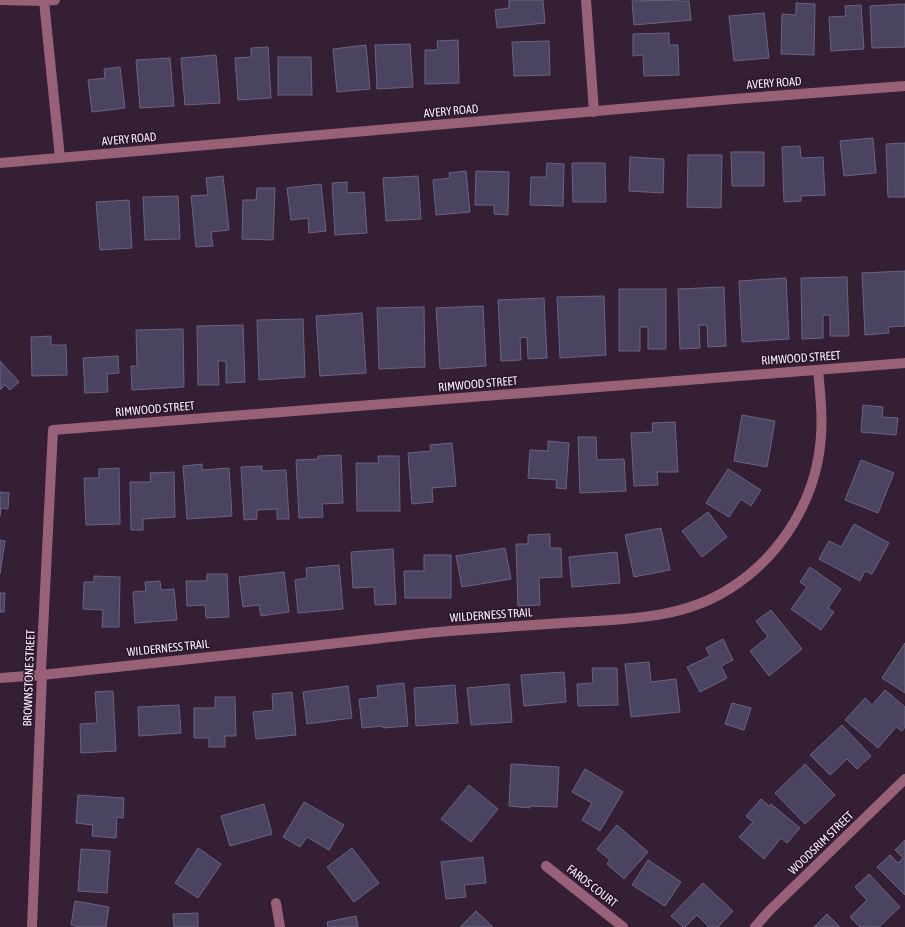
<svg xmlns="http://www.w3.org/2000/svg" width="905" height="927" font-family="'Asap Condensed',sans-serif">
  <rect width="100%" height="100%" fill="#341f35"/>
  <path fill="#4a4461" stroke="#6a6482" d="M509,0h34l2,23 -48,5 -2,-18 14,-2z
    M679,0v1h10l2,19 -57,5 -2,-24z
    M796,3l19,1 -1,51 -33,-1 1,-40 14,1z
    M905,4v43l-33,1 -2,-42z
    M861,5l3,44 -33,2 -2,-34 17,-1 -1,-10z
    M764,13l5,45 -35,3 -5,-45z
    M669,33v12h9l1,30 -35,1 -1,-21 -10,1v-22z
    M458,40l1,43 -34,1v-34h13l-1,-9z
    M549,41l1,34 -36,1 -2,-34z
    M410,44l3,43 -36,2 -2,-44z
    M366,45l4,44 -33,3 -4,-43z
    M268,47l3,51 -33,2 -3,-42 16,-1v-9z
    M216,55l4,48 -35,2 -4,-47z
    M278,57h33l1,38h-34z
    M170,58l4,48 -34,2 -4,-48z
    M120,67l5,41 -33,4 -4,-32 17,-2 -1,-9z
    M873,138l3,35 -32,3 -4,-35z
    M905,143v54h-17l-2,-53z
    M800,146l1,12 22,-1 2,38 -24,1v5l-17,1 -2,-55z
    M731,152h33v34h-32z
    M688,155h34l-1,53 -34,-1z
    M630,157l34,2 -1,34 -34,-2z
    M547,163l17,1 -1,42 -33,-1 1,-28h15z
    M572,163h33l1,39h-33z
    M466,171l4,41 -34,3 -3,-35 17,-2 -1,-5z
    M476,171l33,1 -1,43 -14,-1v-9h-19z
    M223,176l6,54 -18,2 2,14 -17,1 -5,-51 17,-1 -2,-17z
    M418,176l3,43 -35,2 -3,-43z
    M347,182v11l17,-1 3,41 -32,2 -3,-52z
    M321,184l5,47 -17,2 -1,-15 -17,2 -4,-32z
    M257,188h18l-2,52 -31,-1 1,-39h13z
    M178,196l2,43 -35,1 -2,-43z
    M129,200l3,48 -32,2 -4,-48z
    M905,271v55l-17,1 1,6 -24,2 -3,-62z
    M847,277l2,59h-19v-21h-7v23l-21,1 -1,-61z
    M786,278l3,61 -47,3 -3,-61z
    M724,287l2,59 -18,1 -1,-22h-8l1,23 -20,1 -2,-60z
    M619,289h47v60h-18v-22h-8v24h-21z
    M604,296l2,59 -46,3 -3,-61z
    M544,298l3,60 -19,1 -1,-22 -7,1 1,22 -20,1 -3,-61z
    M483,306l3,60 -46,3 -4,-61z
    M424,307l1,60 -46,2 -2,-61z
    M362,313l4,60 -46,3 -4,-60z
    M303,319l2,58 -46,3 -2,-60z
    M243,325l2,57 -19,1v-22h-8l1,24h-21l-1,-59z
    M183,329l1,58 -52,3 -1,-24h6l-1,-36z
    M51,336v9h15l1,30 -35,1 -1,-39z
    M118,356l1,17 -12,1 1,18 -23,1 -2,-35z
    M0,361l19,21 -9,8 -5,-5 -5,5z
    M863,405l20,2 -1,10 16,1 -2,17 -35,-3z
    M742,415l33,6 -8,46 -33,-6z
    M675,422l3,50h-21l1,13 -24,1 -3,-53 22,-1 -1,-9z
    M578,437h18l1,23 27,-1 2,32 -46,2z
    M548,441l21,2 -3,46 -10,-1 1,-8 -29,-2 2,-28 18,1z
    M452,443l4,43 -24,2 1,14 -21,2 -4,-51 23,-2 -1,-6z
    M341,455l2,48 -21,1 1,13 -24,1 -3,-58 22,-1v-3z
    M378,456h21l1,55h-43l-1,-48h23z
    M861,460l33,13 -16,40 -33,-13z
    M202,464v6l27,-2 3,48 -45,3 -4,-53z
    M262,466v5l24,-1 3,49h-12v-10l-20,1v9l-13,1 -3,-53z
    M119,468l1,56 -34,1 -2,-47h15v-9z
    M728,469l33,21 -10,16 -10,-7 -12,18 -23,-14z
    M174,472l1,45 -32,2v11h-12l-1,-48h21l-1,-9z
    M0,492l9,1 -1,16 -7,-1 -1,8z
    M708,512l19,25 -25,20 -20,-26z
    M854,524l35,19 -17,31 -7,-3 -5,10 -41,-22 10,-18 12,6z
    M661,528l9,42 -36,7 -9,-42z
    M550,534v14h11l1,29 -23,1 1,27 -22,1 -2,-62h12v-9z
    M0,540l5,1 -5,33z
    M505,548l6,31 -49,8 -6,-31z
    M393,549l3,55 -21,1 -1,-18 -21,1 -2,-36z
    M617,552l3,31 -48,4 -3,-30z
    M424,555h27v43h-46l-1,-27h20z
    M339,565l4,44 -45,4 -3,-33 12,-2 -1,-10z
    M810,567l31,22 -13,19 6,4 -13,18 -30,-21 16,-22 -7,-5z
    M284,572l5,40 -28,4 -2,-11 -16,2 -4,-30z
    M207,574h20l2,43 -23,1 -1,-13 -18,1 -1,-25h21z
    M94,576l26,1 -1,50h-17l1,-17 -20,-1 1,-27h10z
    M160,581l1,9 13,-1 3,31 -42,3 -2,-31 13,-1 -1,-9z
    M0,593h5l-1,19h-4z
    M771,610l31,39 -33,27 -19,-25 18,-14 -12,-16z
    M723,639l10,21 -12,6 6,12 -27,14 -13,-25 23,-11 -4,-8z
    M905,643v50l-23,-15z
    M649,662l2,20 25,-3 4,33 -49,5 -6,-53z
    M592,668h25l1,37 -40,1 -1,-22 16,-1z
    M564,672l2,30 -42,4 -3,-31z
    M404,683l4,43 -25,2v-2l-21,2 -3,-29 19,-2 -1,-11z
    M509,684l3,38 -41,3 -4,-37z
    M455,685l3,38 -42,3 -2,-38z
    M348,686l4,32 -45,6 -4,-32z
    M885,690l20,17v20l-3,4 -6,-4 -18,21 -33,-28 20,-22 7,7z
    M113,691l3,60 -35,2 -1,-29 17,-1 -2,-31z
    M292,692l4,43 -40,4 -3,-27 20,-2 -1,-16z
    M215,697h20l1,39h-11v11h-16v-9h-15v-30h21z
    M732,703l19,5 -7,22 -19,-6z
    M179,705l2,28 -42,3 -1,-29z
    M842,725l29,31 -14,13 -10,-10 -17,16 -20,-20z
    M511,764l48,3 -2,40 -27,-1v2l-21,-2z
    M805,764l30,31 -30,29 -30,-31z
    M585,769l38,23 -23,39 -18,-11 10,-17 -20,-11z
    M469,785l29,24 -27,33 -30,-23z
    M78,795l46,3 -1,20 -6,-1 -1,21 -24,-2 1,-11 -17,-2z
    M761,799l8,7 2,-2 29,24 -13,15 -6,-5 -17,21 -25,-22 14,-15 -7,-6z
    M304,802l40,23 -15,25 -22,-13 -7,10 -17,-10z
    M264,804l8,30 -42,12 -9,-30z
    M617,825l31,27 -24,27 -17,-15 3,-4 -13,-11z
    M905,840v55l-28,-28 13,-12 8,8 5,-5 -8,-8z
    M198,848l23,16 -23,34 -23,-15z
    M352,848l27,35 -25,19 -27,-35z
    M81,849l29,2 -3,42 -29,-2z
    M483,857l3,26 -22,2 2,12 -20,2 -5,-37z
    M648,860l33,22 -16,24 -33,-21z
    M869,874l31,33 -21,20h-19l-10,-10 17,-17 -12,-13z
    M703,883l30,28 -15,16h-9l-12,-12 -12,12h-2l-12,-11z
    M75,901l34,6 -3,20h-26l-9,-2z
    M476,911l17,16h-33z
    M198,913v14h-24l-1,-13z
    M827,914l13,13h-26z
    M356,916l2,11h-30l-1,-5z"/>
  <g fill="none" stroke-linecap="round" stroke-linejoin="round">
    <path stroke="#996178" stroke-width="10" d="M0,0l44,1 16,157
      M586,0l8,112
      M44,1l11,-1
      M0,163l734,-64 171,-13
      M0,678l42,-3c90,-10 180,-19 270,-29 46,-5 91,-11 137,-15 43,-3 86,-6 128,-9 52,-3 107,-4 152,-33 53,-33 88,-91 92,-153 2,-22 -1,-44 -3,-66
      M546,866l77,61
      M276,903l4,24
      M32,927l10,-252 -1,-4 12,-241 852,-67
      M755,927l14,-16 136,-132"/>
  </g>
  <g text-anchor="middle" stroke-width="3" stroke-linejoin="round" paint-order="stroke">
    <g font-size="12" fill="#f9ecfa" stroke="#29162b">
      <text transform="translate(774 83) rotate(-4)" y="4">AVERY ROAD</text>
      <text transform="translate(451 111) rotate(-5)" y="4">AVERY ROAD</text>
      <text transform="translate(129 139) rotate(-5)" y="4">AVERY ROAD</text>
      <text transform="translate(801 358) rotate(-4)" y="4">RIMWOOD STREET</text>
      <text transform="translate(478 384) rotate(-5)" y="4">RIMWOOD STREET</text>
      <text transform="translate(155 409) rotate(-5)" y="4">RIMWOOD STREET</text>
      <text transform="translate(491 615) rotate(-4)" y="4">WILDERNESS TRAIL</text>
      <text transform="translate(168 648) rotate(-6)" y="4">WILDERNESS TRAIL</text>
      <text transform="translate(29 678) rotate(-88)" y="4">BROWNSTONE STREET</text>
      <text transform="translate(821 843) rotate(-44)" y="4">WOODSRIM STREET</text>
      <text transform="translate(592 886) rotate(38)" y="4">FAROS COURT</text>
    </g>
  </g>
</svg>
